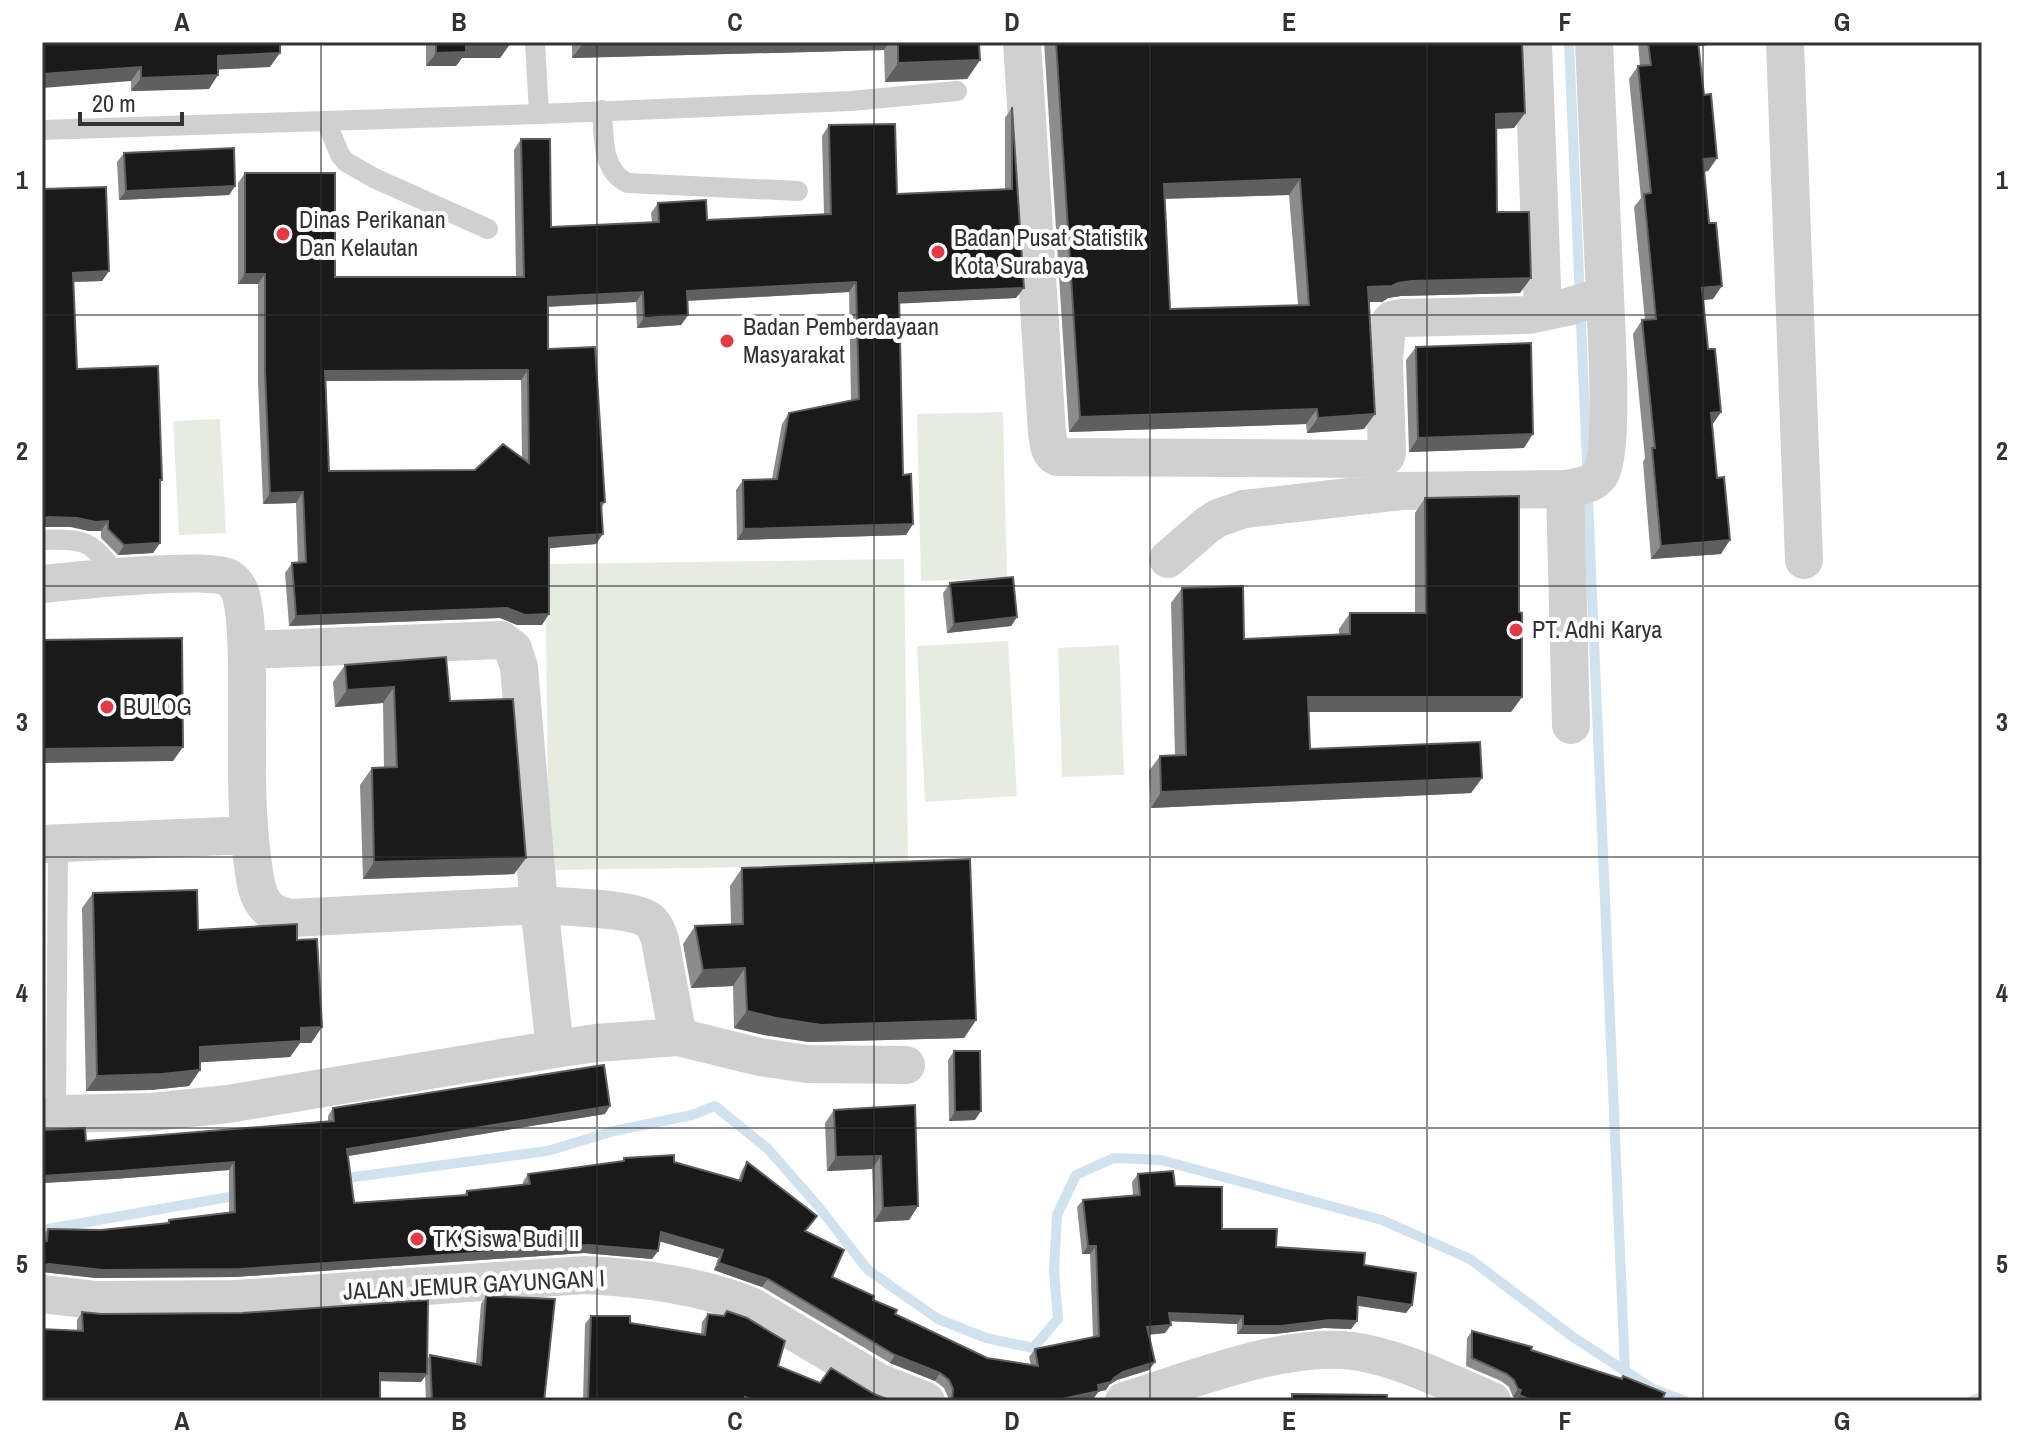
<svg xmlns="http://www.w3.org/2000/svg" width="2024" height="1443" font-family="'Archivo Narrow',sans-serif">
  <rect width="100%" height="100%" fill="#fff"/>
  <path fill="#e6ecdf" d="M1003,412l4,166 -86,3 -4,-167z
    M220,419l6,114 -47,2 -6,-114z
    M904,559l4,306 -359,5 -4,-306z
    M1008,641l9,155 -92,6 -8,-156z
    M1119,645l5,130 -62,2 -4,-129z"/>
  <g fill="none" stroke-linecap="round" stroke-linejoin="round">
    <path stroke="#cfe2ee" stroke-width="10" d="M1569,42l18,421
      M1588,500l37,872
      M339,1179l208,-28 67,-20 78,-16 23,-9 53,43 50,57 50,64 70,49 48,19 47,10 25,-29 -4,-48 3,-56 19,-40 38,-17 47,2 221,60 88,39 103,78 80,52 32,12
      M42,1230l198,-35
      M1972,1401l10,-4"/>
    <path stroke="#d0d0d0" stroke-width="20" d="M535,42l4,72
      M602,110c2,27 -1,61 26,73l170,8
      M326,121l14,34 6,7 28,16 114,51
      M42,130l497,-16 312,-13 106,-10
      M42,540c48,-2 47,2 78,37
      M49,1114h7l2,-270"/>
    <path stroke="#d0d0d0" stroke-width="38" d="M1022,42l25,391c2,9 1,20 10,24l322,2 7,-3 1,-3 -3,-93 3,-34 5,-6 10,-2 127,-3 38,-8 38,-11 -11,-254
      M1533,42l10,270
      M1785,42l19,518
      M1565,489l6,236
      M1168,559l38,-33 12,-8 26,-9 157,-18 164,-2c11,-2 26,-3 34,-13 16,-20 7,-149 6,-180
      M42,584c29,-3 170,-18 187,-6 5,3 9,9 11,14 7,21 7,63 7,85 1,62 -3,126 6,188 2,14 3,29 12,40 8,9 16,11 27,13l247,-13 16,144 -327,55 -76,8 -96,2
      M247,650l254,-10 12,9 6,18 20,238c23,2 91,3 108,14 7,4 11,14 13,21l18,97
      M42,844l207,-9
      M555,1049l41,-6 82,-6 82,20 47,7 99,1
      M42,1294l53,6 140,-1 350,-24c56,3 114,10 166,31l129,77 46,18
      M1124,1401c66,-20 160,-59 229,-50 48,7 94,31 139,50"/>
  </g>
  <path fill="#8c8c8c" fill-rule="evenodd" d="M42,42l228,25 -52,2 -9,20 -78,2v-10z
    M426,42h84v2l-10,14h-38l-6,8h-30z
    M572,42h407l1,18 -13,19 -82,3 -1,-32 -312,8z
    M1044,42h478l3,71 -11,15 -18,1 1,83 23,81 -119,3 -13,2 -6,4h-13l-5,127 -57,4 -1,-9 -237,8zM1289,195l9,110 -128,4 -5,-110z
    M1638,42h72l-2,3 -9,1 5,49 13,63 -9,13 -4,1 9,127 -9,1 4,49 13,63 -9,13 9,129 -70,5 -8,-97 2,-4 -12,-124 9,-14h3l-11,-113 7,-9 -12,-119 9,-13h2z
    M1012,107l4,191 -117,5 4,172 10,49 -7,11 -169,5 -1,-50 7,-10 29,-1 10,-55 7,-11 62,-13 -2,-108 -161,9v14l-7,10 -44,3 -1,-26 -88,5v42l57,153 -3,5 -6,37 -47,4 -7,77h-25l-17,-7 -211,8 -4,-53 7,-10h6l-2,-60 -33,1 -5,-122v-98h-20v-101l7,-10 90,104h181l-2,-127 7,-11 30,88 101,-5 -1,-9 7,-10 49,17 117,-6 -2,-78 7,-11 68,69 108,-5v-71zM521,380l1,78 -47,12 -146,1 -3,-90z
    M124,153l111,33 -6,9 -110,5 -2,-38z
    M42,189l67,82 -7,10 -29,1 4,87 85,111 -2,2v61l-7,10 -35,2 -17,-17v-7h-12l-18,-4z
    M1416,347l108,101 -115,4 -3,-92z
    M1425,498l94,114 3,85 -11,15h-202l1,37 172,29 -11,15 -320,15 -2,-37 11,-15 15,-1 -4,-152 11,-15 62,51 95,-4v-6l11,-16h65v-100z
    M950,583l67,34 -6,9 -64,7 -4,-40z
    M345,665l105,36 76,157 -12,16 -151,5 -3,-94 12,-17h12l-1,-65 -48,4 -2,-25z
    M742,868l234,152 -12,18 -155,4 -45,-7 -30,-7 -1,-42 -42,2 -8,-44 12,-18 36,-1 -1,-39z
    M93,893l105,37 99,10 25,87 -11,16h-11l-10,14 -90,5v8l-11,16 -38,4 -65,1 -4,-183z
    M954,1051l21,69 -26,1 -1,-61z
    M915,1105l3,101 -9,14 -35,2 -2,-53 -45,2 -2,-48 9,-13z
    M333,1108l272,6 -257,42 6,47 110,-8 3,-4 56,-6v-3l5,-8 94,-13 2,-3 50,4 64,19 4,-11 5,-8 58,69 27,46 41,23 22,14 92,44 44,7 -2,-8 6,-8 58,-12 -3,-83h-8l-5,-47 6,-7 50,-5 -1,-13 6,-8 37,12 47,43 54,18 88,18 48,40 -6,8 -49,-8v16l-6,8 -27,-1 -49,6h-38v-10l-67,-3 1,4 -6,8 -16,2v35l-32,10 -8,5 -3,5 -7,1 -6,8 -8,2h-138l1,-4 -4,-9 -9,-7 -45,-18 -128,-76 -48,-17 4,-12 -59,-17 -1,10 -6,8 -68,-6 -350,24 -138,1 -54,-6v-35l6,-8 53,1 65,-7 3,-3 60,-7v-43l-115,9 -72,4v-53l44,11 242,-20v-5z
    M486,1296l58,105h-118l-1,-25 -4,6 -41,-1 -303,-50v-11l5,-8 345,48 3,-5 46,9 5,-60z
    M727,1311l51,55 42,17 54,11 18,7h-309l2,-77 6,-8 110,18 1,-12 6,-8 15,2z
    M1472,1331l59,19 130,51h-146l1,-3 -3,-1 -4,-10 -8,-6 -35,-15 1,-28z"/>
  <path fill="#5f5f5f" d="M584,42h305l-5,8 -312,8z
    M1691,42h19l-2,3 -20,2z
    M466,44h44l-10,14h-38l-6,8h-30l10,-13z
    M280,53l-10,14 -62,3 10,-14z
    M980,60l-13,19 -82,3 13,-19z
    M141,67l-10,14 -89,7v-14z
    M218,75l-9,14 -78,2 10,-13z
    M1525,113l-11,15 -28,1 10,-15z
    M1717,158l-9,13 -14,2 9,-14z
    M1300,179l-11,16 -136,4 11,-15z
    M235,186l-6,9 -110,5 7,-9z
    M109,271l-7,10 -36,1 7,-9z
    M245,274h20l-7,10h-20z
    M1531,278l-11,15 -119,3 -13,2 -6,4h-24l10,-15 44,-6z
    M856,282l-7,10 -169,9 7,-10z
    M1722,286l-9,13 -20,2 9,-13z
    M1024,288l-8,10 -124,6 7,-11z
    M643,292l-7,10 -96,5 8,-10z
    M688,315l-7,10 -44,3 7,-10z
    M528,370l-7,10 -203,1 7,-10z
    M1317,409l-11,15 -237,8 11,-15z
    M1721,412l-9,13 -1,-12z
    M1375,414l-11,15 -57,4 11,-15z
    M1533,434l-9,14 -115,4 9,-14z
    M303,492l-7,11 -33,1 7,-11z
    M48,517l29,1 31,3 -7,10h-12l-18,-4h-29v-7z
    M913,524l-7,11 -169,5 7,-11z
    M603,534l-7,10 -54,5 7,-11z
    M1730,540l-9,14 -70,5 10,-13z
    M160,543l-7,10 -35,2 6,-10z
    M507,608l42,6 -7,11h-25l-17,-7 -211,8 7,-10z
    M1017,617l-6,9 -64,7 7,-9z
    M394,687l-11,16 -48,4 12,-17z
    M1308,697h214l-11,15h-213z
    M183,747l-10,14 -131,2v-14z
    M1482,778l-11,15 -320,15 10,-16z
    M526,858l-12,16 -151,5 11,-17z
    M745,968l-12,18 -42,2 12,-18z
    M747,1011l229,9 -12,18 -155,4 -45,-7 -30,-7z
    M322,1027l-11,16h-11l-10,14 -101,6 11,-16 101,-19z
    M200,1070l-11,16 -38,4 -65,1 11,-15z
    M610,1106l-5,8 -263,43 5,-8z
    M981,1111l-6,9 -26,1 6,-9z
    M881,1156l-9,13 -45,2 9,-14z
    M234,1162l-5,8 -115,9 -72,4v-7z
    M918,1206l-9,14 -35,2 9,-14z
    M661,1232l62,18 -5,8 -63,-18z
    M589,1245l69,6 -6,8 -68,-6 -350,24 -138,1 -54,-6v-6l7,-2z
    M1088,1246h8l-6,8h-8z
    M719,1263l49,16 -6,8 -48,-17z
    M1358,1297l54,8 -6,8 -54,-8z
    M1169,1313l74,3 -6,8 -73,-3z
    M1330,1320l27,1 -6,8 -27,-1 -49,6h-38l6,-8z
    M1171,1325l-6,8 -23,2 5,-8z
    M895,1355l45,18 -5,8 -45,-18z
    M1155,1362l-6,8 -32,10 -8,5 -3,5 -14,3 6,-8 25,-13z
    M380,1373l47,1 -6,8 -47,-1z
    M1518,1389l3,1 -5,8 -3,-1z
    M1099,1391l-6,8 -8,2h-32z
    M1519,1395l16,6h-20z"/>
  <path fill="#1a1a1a" stroke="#5f5f5f" stroke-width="2" fill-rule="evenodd" d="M42,42h238v11l-62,3v19l-77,3v-11l-99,7z
    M436,42h74v2h-44v8l-30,1z
    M898,42h81l1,18 -82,3z
    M1056,42h466l3,71 -29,1 1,98h32l2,66 -119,3 -14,2 -6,3 -24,1 7,127 -57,4 -1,-9 -237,8zM1300,179l9,126 -139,4 -6,-125z
    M1648,42h50l6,53 7,-1 6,64 -14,1 6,64h7l6,63 -20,2 6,61h7l6,63 -10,1 6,65 7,-1 6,63 -69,6 -9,-98h3l-13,-128 14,-1 -12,-125 7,-1 -13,-127 13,-1z
    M1012,107l12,181 -125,5 4,182 8,-1 2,50 -169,5 -1,-49 34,-1 12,-66 70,-14 -3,-117 -169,9 1,24 -44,3 -1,-26 -95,5v52l47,-2 10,155 -4,1 2,31 -54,4v76l-24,1 -18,-7 -211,8 -4,-53 14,-1 -3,-70 -33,1 -5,-122v-97h-20v-101h90v104h189l-3,-138h29l1,88 108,-5 -1,-19 48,-3 1,20 124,-6 -2,-89 66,-1 2,70 115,-5zM528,370l1,93 -26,-19 -28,26 -146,1 -4,-100z
    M234,148l1,38 -109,5 -2,-38z
    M106,187l3,84 -36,2 4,96 81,-3 4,114h-2v63l-36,2 -16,-16v-8l-13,1 -18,-4 -29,-1 -6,3v-331z
    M1531,343l2,91 -115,4 -2,-91z
    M1519,496v116l3,1v84h-214l2,52 170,-7 2,36 -321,14 -1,-36 26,-1 -4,-167 61,-2 1,53 106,-5v-21h76l-1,-115z
    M1013,577l4,40 -63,7 -4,-41z
    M182,638l1,109 -141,2v-109z
    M446,657l4,44 63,-2 13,159 -152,4 -2,-94 25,-1 -3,-80 -47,3 -2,-25z
    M970,859l6,161 -155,5 -45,-7 -29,-7 -2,-43 -42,2 -8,-44 48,-2 -1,-56z
    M197,890l1,40 99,-6v16l20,-1 5,88 -21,1v13l-101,6v23l-38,4 -65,2 -4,-183z
    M954,1051h26l1,60 -26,1z
    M604,1065l6,41 -263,43 7,54 113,-8v-4l63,-7 -2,-10 96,-13v-3l50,-3v7l67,19 6,-19 70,54 -12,15 39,19 -12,27 42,19 -1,4 24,10 -2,4 92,44 51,8 -3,-17 64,-13 -3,-90h-8l-5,-46 57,-5 -2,-21 35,-3 2,15 47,1v42h55l-1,18 89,6 -1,12 52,8 -4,32 -54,-8 -1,24 -27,-1 -49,6h-38v-10l-74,-3 2,12 -24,2 8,35 -32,10 -9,6 -3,4 -13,3 1,6 -46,10h-101l1,-12 -4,-9 -9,-7 -45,-18 -127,-76 -49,-16 4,-13 -62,-18 -3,19 -69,-6 -349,24 -138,1 -53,-6 -7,2v-25h5l1,-12 53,1 68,-7v-3l66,-8 -1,-50 -114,9 -78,5v-46l43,-2 1,13 248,-20 -1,-13z
    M915,1105l3,101 -35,2 -2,-52 -45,1 -2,-47z
    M486,1296l69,3 -11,102h-112l-2,-46 51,10z
    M428,1300l-1,74 -47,-1v28h-338v-72l41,2 -1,-19 19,2 141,-1z
    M727,1311l20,7 38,23 -7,25 42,17 11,-15 43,26 18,7h-136l-11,-4 -1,4h-156l3,-85h39v7l75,12 3,-21 16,2z
    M1472,1331l60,16 -1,3 91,29 1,-3 42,17 -4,8h-126l-16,-6 2,-5 -3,-1 -4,-9 -7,-6 -35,-16z
    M1292,1394l95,1v6h-95z"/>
  <path fill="none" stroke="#333" stroke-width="2" stroke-opacity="0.55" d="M321,42v1359M597,42v1359M874,42v1359M1150,42v1359M1427,42v1359M1703,42v1359M42,315h1940M42,586h1940M42,857h1940M42,1128h1940"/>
  <g fill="#e63946" stroke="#fff" stroke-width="3">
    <circle cx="283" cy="234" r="8"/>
    <circle cx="938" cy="252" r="8"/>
    <circle cx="727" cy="341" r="8"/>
    <circle cx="1516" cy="630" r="8"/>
    <circle cx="107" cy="707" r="8"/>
    <circle cx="417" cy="1239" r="8"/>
  </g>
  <g text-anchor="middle" stroke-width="8" stroke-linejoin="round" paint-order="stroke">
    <g font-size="24" fill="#333" stroke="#fff" text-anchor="start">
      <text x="299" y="228">Dinas Perikanan<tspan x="299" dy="28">Dan Kelautan</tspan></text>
      <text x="954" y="246">Badan Pusat Statistik<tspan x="954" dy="28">Kota Surabaya</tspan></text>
      <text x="743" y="335">Badan Pemberdayaan<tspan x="743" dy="28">Masyarakat</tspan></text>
      <text x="1532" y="638">PT. Adhi Karya</text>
      <text x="123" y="715">BULOG</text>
      <text x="433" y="1247">TK Siswa Budi II</text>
    </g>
    <g font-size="24" fill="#333" stroke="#fff">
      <text transform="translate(474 1285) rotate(-3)" y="8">JALAN JEMUR GAYUNGAN I</text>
    </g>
  </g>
  <rect width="2024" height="1443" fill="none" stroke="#ffffff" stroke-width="88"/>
  <path d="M80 112v12h102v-12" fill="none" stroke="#333333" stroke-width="4"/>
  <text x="92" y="112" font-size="24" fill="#333333" stroke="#ffffff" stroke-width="6" paint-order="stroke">20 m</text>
  <rect x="44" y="44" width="1936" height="1355" fill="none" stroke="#333" stroke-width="3"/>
  <g font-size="26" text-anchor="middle" font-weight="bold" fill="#333">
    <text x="182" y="31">A</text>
    <text x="459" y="31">B</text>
    <text x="735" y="31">C</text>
    <text x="1012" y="31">D</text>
    <text x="1289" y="31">E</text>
    <text x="1565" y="31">F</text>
    <text x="1842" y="31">G</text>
    <text x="22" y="189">1</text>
    <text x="2002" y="189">1</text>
    <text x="22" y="460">2</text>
    <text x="2002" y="460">2</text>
    <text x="22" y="731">3</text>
    <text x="2002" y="731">3</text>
    <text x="22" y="1002">4</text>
    <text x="2002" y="1002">4</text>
    <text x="22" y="1273">5</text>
    <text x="2002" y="1273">5</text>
    <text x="182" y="1430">A</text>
    <text x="459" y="1430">B</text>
    <text x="735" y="1430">C</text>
    <text x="1012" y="1430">D</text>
    <text x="1289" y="1430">E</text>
    <text x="1565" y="1430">F</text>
    <text x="1842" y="1430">G</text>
  </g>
</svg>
